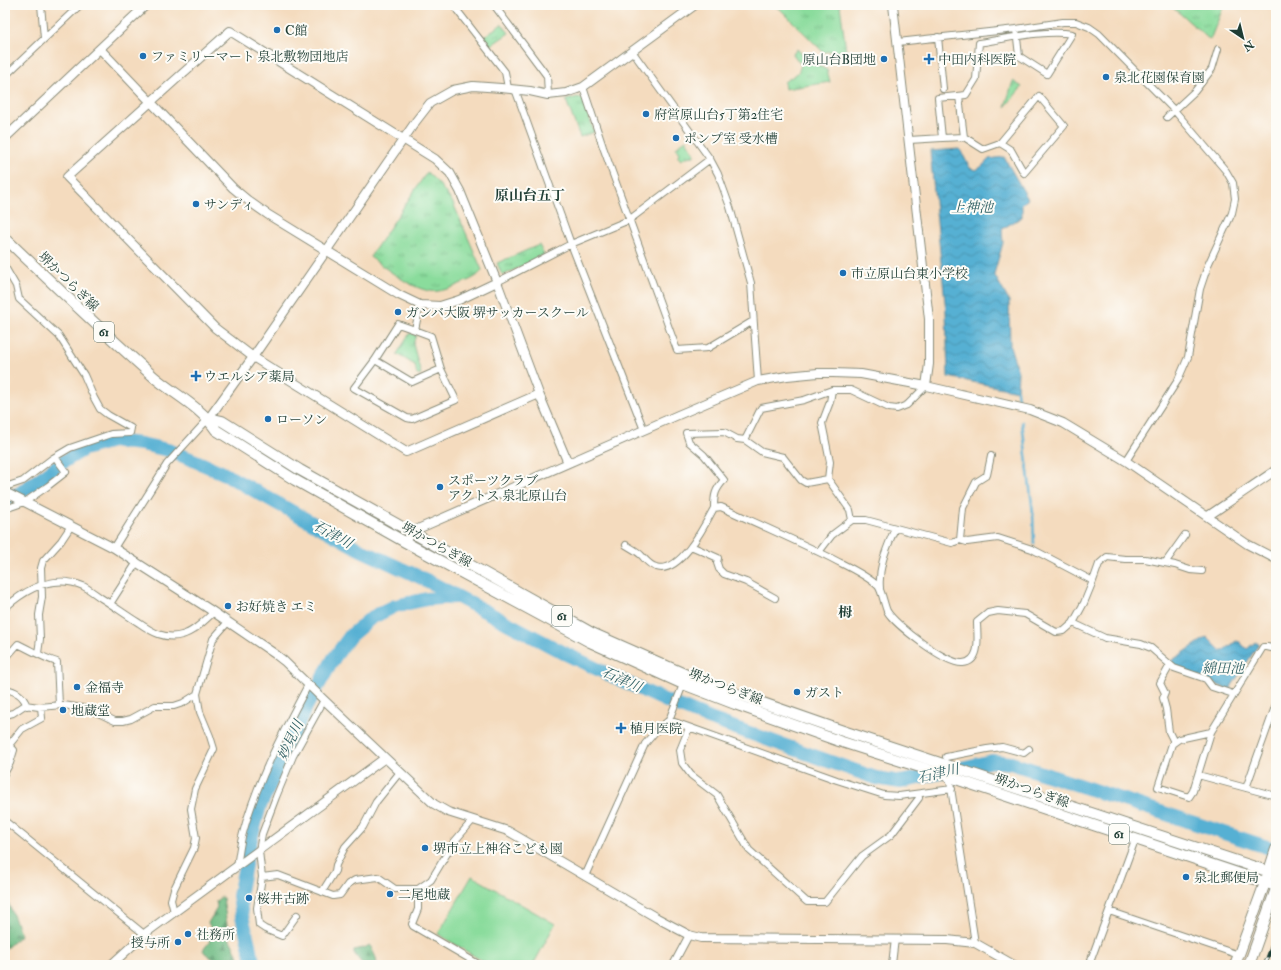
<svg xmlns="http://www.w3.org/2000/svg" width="1281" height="970" font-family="'IM FELL Double Pica','Noto Serif JP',serif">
  <defs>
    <pattern id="forest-firs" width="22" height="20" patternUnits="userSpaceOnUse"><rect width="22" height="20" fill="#6fbc84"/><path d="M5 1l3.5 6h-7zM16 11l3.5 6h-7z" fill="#5b9a6d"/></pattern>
    <pattern id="park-tufts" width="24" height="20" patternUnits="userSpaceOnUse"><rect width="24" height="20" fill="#8adc9c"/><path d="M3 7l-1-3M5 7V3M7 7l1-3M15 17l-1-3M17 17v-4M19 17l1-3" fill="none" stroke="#70b480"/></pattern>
    <pattern id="water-waves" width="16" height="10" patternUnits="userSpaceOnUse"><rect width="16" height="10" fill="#56b0d3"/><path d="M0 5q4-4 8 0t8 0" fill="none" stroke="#4790ac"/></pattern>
  </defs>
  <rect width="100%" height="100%" fill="#fdfcf7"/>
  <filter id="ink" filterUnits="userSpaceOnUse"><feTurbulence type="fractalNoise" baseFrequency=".025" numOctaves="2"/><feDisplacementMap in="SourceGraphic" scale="8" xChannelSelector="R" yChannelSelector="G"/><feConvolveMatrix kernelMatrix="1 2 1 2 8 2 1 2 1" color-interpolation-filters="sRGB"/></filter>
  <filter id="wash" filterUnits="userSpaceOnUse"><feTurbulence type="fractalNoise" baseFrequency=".012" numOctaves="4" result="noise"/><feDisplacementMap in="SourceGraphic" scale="16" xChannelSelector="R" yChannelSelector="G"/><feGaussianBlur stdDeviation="0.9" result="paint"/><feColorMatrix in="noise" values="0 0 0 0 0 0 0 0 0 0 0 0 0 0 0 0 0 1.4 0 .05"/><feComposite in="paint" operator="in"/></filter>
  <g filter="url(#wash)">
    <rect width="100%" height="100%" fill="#f4dbbe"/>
    <path fill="url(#forest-firs)" stroke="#477c5c" d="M5,895l16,40 -16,14z
      M221,897l2,1 6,40 10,19 2,8h-26l2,-3 -12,-9 -2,-3 7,-9 -5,-5 1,-4 5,-4 -3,-5 9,-15 -1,-7z
      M370,945l6,13 1,7h-14l-9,-12v-3l10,-2z"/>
    <path fill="url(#park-tufts)" stroke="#548c68" d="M773,5h67l6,46 -23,1 -42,-42z
      M1168,5h56l-14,35 -34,-30z
      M502,24l7,9 -19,13 -7,-9z
      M797,49l14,13 16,8 3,12 -45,7 -1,-7 14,-9 3,-8 -8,-11z
      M1013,81l9,6 -17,20z
      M578,97l5,2 11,33 -14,5 -14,-37z
      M686,140l8,12v4l-8,1 -5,3 -4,-4 3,-3 -4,-6z
      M427,172l12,12 14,19 29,67c-4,7 -12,10 -20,13 -8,4 -23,10 -33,8 -20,-4 -42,-22 -59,-34z
      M539,245l5,10 -40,20 -3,-2 -4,-10z
      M410,333l6,2 -3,9 8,30 -4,1 -2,-10 -18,-11z"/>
    <path fill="#8adc9c" stroke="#548c68" d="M472,876l83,48 -22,41h-44l-51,-31z"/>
    <path fill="url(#water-waves)" stroke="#3a7684" d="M960,149l10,19 6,2 5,-3 8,-8 15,-2 24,42 -6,5v13l-20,12 1,14 -9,31 15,27 1,45 8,26 -1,19 -69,-14 -2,-65 -16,-161z
      M1207,637l14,14h3l12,-10 4,1 7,7 8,-7 4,2 -30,46 -55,-25 -3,-4z"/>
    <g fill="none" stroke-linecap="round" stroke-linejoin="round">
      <path stroke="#56b0d3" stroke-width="2.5" d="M1017,391l1,10
        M1022,422l11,91 1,31"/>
      <path stroke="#56b0d3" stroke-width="14" d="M5,499l15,-6 43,-31 21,-13 28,-8 29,3 27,6 25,10 28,12 140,78 65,30 140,74 50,24 48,22 46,19 166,59 25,4 91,-21 19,2 265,87
        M254,965l-12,-49 -3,-20 9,-46 12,-44 47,-101 27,-47 16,-22 21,-18 24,-12 32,-7 28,-2"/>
    </g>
  </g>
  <g filter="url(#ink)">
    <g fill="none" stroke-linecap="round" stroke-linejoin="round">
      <g stroke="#8a8c79" stroke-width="8">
        <path id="minor" d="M41,5l3,33
          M453,5l52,67 3,16
          M494,5l53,71 1,19
          M938,37l5,52
          M898,42l118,-13 47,-7h13l13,5 10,7 75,76 52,61 7,12 2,16 -3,14 -24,52 -8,24 -12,68 -10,23 -52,81
          M632,51l78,108 8,15 12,33 21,76 7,98
          M5,76l75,-71
          M583,87l20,60 74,203 31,-2 45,-27
          M515,89l56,155 73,186
          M959,96l5,41 -22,1 -4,-40 28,-3 10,-16 3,-36c26,-4 68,-14 93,-9l-25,40 -28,-18 -3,-27
          M1039,96l25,30 -40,47 -13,-23 -11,-7z
          M1167,117l28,-26 17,-22 6,-20
          M964,137l19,12 17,-6
          M909,140l33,-2
          M5,267l11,19 3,13 40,37 25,39 10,23 6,11 8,6 23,13 -1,5 -19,1 -41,14 -17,10 -30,23 -18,6
          M497,282l74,-38 58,-24 81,-61
          M415,330l16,6 10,33 15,31 -44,19 -5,-1 -53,-30 21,-28 23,-36 17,6 5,-25
          M375,360l37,22 29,-13
          M832,390l-2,12 -8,21 8,39 -2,17 22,31 2,10
          M745,440l16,-32 43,-8 28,-10h19l38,18 8,1 10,-4 19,-19
          M828,479l-22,4 -5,-3 -18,-23 -21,-5 -17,-12 -8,-1 -13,-7 -38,1 3,9 15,13 20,25c-9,10 -10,15 -10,28l7,-1c37,17 74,33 110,51 15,8 34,16 47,28 4,5 6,18 9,25 8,14 60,54 76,52 19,-2 14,-27 14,-41l11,-9 10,-2 27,3 31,18 8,-1 9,-8 11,-20 9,-22
          M5,509l20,-7 23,-16 18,-14 -11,-15
          M960,540l3,-32 13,-26 11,-7 4,-19
          M626,545c5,3 11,6 15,10 5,5 8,10 15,12 24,8 49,-42 58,-59
          M691,546l27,12 -1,5 2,6 5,5 22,8 29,16
          M114,548l53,-84 42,-46
          M819,552l13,-17 20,-15h14l86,23 8,-3 7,2 31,-4 34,11 61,32 6,-17 8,-7 18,2h20l30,6 15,5 12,1
          M1165,563l20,-28
          M880,588c-2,-22 7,-40 15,-60
          M110,604l27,-42
          M5,608c21,-19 49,-34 78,-22 6,3 12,8 18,12 13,8 25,17 38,25 13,9 26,17 43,12 12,-3 23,-15 32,-23
          M1073,623l32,15 36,6 10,4 23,20 32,11 6,8 21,7
          M38,653l2,-14 -1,-24 3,-18 -1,-29 2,-7 18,-20 10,-15
          M5,659l13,-15c13,6 25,14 39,18l2,43
          M1170,665l-10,18 5,10 -2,5 3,11 3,23 5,10
          M5,689c11,2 18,6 22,17
          M324,700l-31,56 -17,41 -14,37 -3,17 3,26 16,-2 55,21 7,-1 8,-11 7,-4 23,-3 17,12h23l13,-9 23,-38 18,-21
          M5,715l8,-2 12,-8 14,2 24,-2 20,3 15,5 17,8h8l8,-2 24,-13h19l9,-3 14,-9
          M669,720l168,60 47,15 15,1 53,-7
          M689,728l-9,22 2,13 9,12 26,20 32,55 58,52h18l37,-46 29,-21 28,-37v-4
          M1211,732l-32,7 -7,5 -14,43 31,10 4,-6 18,-59 52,-85h4l9,2
          M946,757l41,-8 15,-2 22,6 5,-4
          M5,772l5,-9 4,-13 -5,-5 13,-16 20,-11 -1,-11
          M949,775l26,168
          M1198,775l78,21
          M1246,788l30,-84
          M5,821l139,113
          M237,866c2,-11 3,-22 6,-33 14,-52 40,-101 65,-148
          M585,876l60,-132 10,-12 14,-12 15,-38
          M262,877l-5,31 2,17 6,4 17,7 15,-21
          M418,889v20l-6,15 1,2 67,39
          M322,892l13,-21 1,-6 9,-18 18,-20 13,-25 24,-30
          M1109,911l130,44
          M174,912l-3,-12 3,-11 20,-41 2,-10 -5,-29 4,-20 19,-40 -4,-13 -10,-24 -3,-18 16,-55 15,-17
          M892,964l3,-25
          M673,965l16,-30
          M1089,965l46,-125"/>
      </g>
      <g stroke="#8a8c79" stroke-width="10">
        <path id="tertiary" d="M893,5l36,314v45l-3,22
          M100,49l133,139 17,14 17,12 132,81 21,10 20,1 19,-6 38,-18
          M5,138l141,-133
          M539,394l-133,58 -153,-95 -38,-29 -148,-151 163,-146 205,128 15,14 10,18 37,91 42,112 29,69
          M209,418l44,-61 163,-236 14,-18 23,-13 20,-4 28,2 29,3 18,4 18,-2 17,-6 112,-82
          M5,492l109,56 95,61 66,45 9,7 39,38 111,105 14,8 60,19 149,87 32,17 12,3 246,2 28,3 39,22
          M1208,516l68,-46
          M409,536l2,-4 267,-117 80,-34 29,-5 31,-3h15l28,1 65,12 104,24 33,13 63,38 121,83 29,15
          M111,965l36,-33 238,-174"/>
      </g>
      <g stroke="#8a8c79" stroke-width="12">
        <path id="primary" d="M5,238c49,47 98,94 149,139 20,17 47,30 62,53l79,50 110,62 185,100 93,42 52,20 104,37 84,27 353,118
          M209,418l13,3 78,49 292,163 95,42 53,20 103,36 433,143
          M1235,965l30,-82 11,-34
          M1249,965l27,-76"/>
      </g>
      <use href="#minor" stroke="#fff" stroke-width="6"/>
      <use href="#tertiary" stroke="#fff" stroke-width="8"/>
      <use href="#primary" stroke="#fff" stroke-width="10"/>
      <g stroke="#1f3d34" stroke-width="4">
        <path id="rail" d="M1265,965l11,-30"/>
      </g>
      <use href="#rail" stroke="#fdfcf7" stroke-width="2.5" stroke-dasharray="8" stroke-linecap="butt"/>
    </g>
  </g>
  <g fill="#1f6fb2" stroke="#fdfcf7" stroke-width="1.5">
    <circle cx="277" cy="30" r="4"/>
    <circle cx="143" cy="56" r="4"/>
    <circle cx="884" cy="59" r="4"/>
    <path d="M927 53h4v4h4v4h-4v4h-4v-4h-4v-4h4z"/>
    <circle cx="1106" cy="77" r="4"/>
    <circle cx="646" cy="114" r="4"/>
    <circle cx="676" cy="138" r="4"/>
    <circle cx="196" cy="204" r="4"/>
    <circle cx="843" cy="273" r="4"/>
    <circle cx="398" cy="312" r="4"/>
    <path d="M194 370h4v4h4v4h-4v4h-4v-4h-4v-4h4z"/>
    <circle cx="268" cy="419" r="4"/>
    <circle cx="440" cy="487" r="4"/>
    <circle cx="228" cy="606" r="4"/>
    <circle cx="77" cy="687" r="4"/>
    <circle cx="797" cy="692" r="4"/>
    <circle cx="63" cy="710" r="4"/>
    <path d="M619 722h4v4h4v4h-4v4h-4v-4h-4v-4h4z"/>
    <circle cx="425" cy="848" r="4"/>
    <circle cx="1186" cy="877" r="4"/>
    <circle cx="390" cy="894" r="4"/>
    <circle cx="249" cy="898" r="4"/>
    <circle cx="188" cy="934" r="4"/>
    <circle cx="178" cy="942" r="4"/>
  </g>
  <g text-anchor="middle" stroke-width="4" stroke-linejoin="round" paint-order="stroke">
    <g fill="#fdfcf7" stroke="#62766e" stroke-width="1">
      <rect x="94" y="322" width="20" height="20" rx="3"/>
      <rect x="552" y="606" width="20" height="20" rx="3"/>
      <rect x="1109" y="824" width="20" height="20" rx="3"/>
    </g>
    <g font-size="12" font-weight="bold" fill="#1f3d34">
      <text x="104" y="336">61</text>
      <text x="562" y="620">61</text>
      <text x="1119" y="838">61</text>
    </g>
    <g font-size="13" fill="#1f3d34" stroke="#fdfcf7" text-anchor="start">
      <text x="285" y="35">C館</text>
      <text x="151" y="61">ファミリーマート 泉北敷物団地店</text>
      <text x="876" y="64" text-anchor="end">原山台B団地</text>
      <text x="938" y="64">中田内科医院</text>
      <text x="1114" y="82">泉北花園保育園</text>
      <text x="654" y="119">府営原山台5丁第2住宅</text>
      <text x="684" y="143">ポンプ室 受水槽</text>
      <text x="204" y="209">サンディ</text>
      <text x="851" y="278">市立原山台東小学校</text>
      <text x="406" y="317">ガンバ大阪 堺サッカースクール</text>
      <text x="204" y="381">ウエルシア薬局</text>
      <text x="276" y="424">ローソン</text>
      <text x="448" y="485">スポーツクラブ<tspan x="448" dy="15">アクトス 泉北原山台</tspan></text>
      <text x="236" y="611">お好焼き エミ</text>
      <text x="85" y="692">金福寺</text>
      <text x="805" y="697">ガスト</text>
      <text x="71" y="715">地蔵堂</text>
      <text x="630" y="733">植月医院</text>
      <text x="433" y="853">堺市立上神谷こども園</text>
      <text x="1194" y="882">泉北郵便局</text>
      <text x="398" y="899">二尾地蔵</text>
      <text x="257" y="903">桜井古跡</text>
      <text x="196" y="939">社務所</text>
      <text x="170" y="947" text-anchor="end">授与所</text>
    </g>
    <g font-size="13" fill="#1f3d34" stroke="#fdfcf7">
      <text transform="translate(69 281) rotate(44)" y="5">堺かつらぎ線</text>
      <text transform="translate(437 544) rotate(29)" y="5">堺かつらぎ線</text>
      <text transform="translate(726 686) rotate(21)" y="5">堺かつらぎ線</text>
      <text transform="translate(1032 790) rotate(19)" y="5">堺かつらぎ線</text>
    </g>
    <g font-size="14" font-weight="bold" fill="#1f3d34" stroke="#fdfcf7">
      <text x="530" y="200">原山台五丁</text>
      <text x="845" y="617">栂</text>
    </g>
    <g font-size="14" font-style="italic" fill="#306064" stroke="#fdfcf7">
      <text x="972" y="212">上神池</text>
      <text transform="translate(333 534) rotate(29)" y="5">石津川</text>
      <text x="1223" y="673">綿田池</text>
      <text transform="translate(622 679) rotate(24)" y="5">石津川</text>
      <text transform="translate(290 740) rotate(-65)" y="5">妙見川</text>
      <text transform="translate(938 773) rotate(-13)" y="5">石津川</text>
    </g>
  </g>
  <rect width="1281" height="970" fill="none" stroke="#fdfcf7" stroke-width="20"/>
  <g transform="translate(1243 38) rotate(145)" stroke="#fdfcf7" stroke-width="3" paint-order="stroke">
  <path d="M0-3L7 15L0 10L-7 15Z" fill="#1f3d34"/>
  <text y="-6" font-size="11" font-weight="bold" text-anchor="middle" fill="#1f3d34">N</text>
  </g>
</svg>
